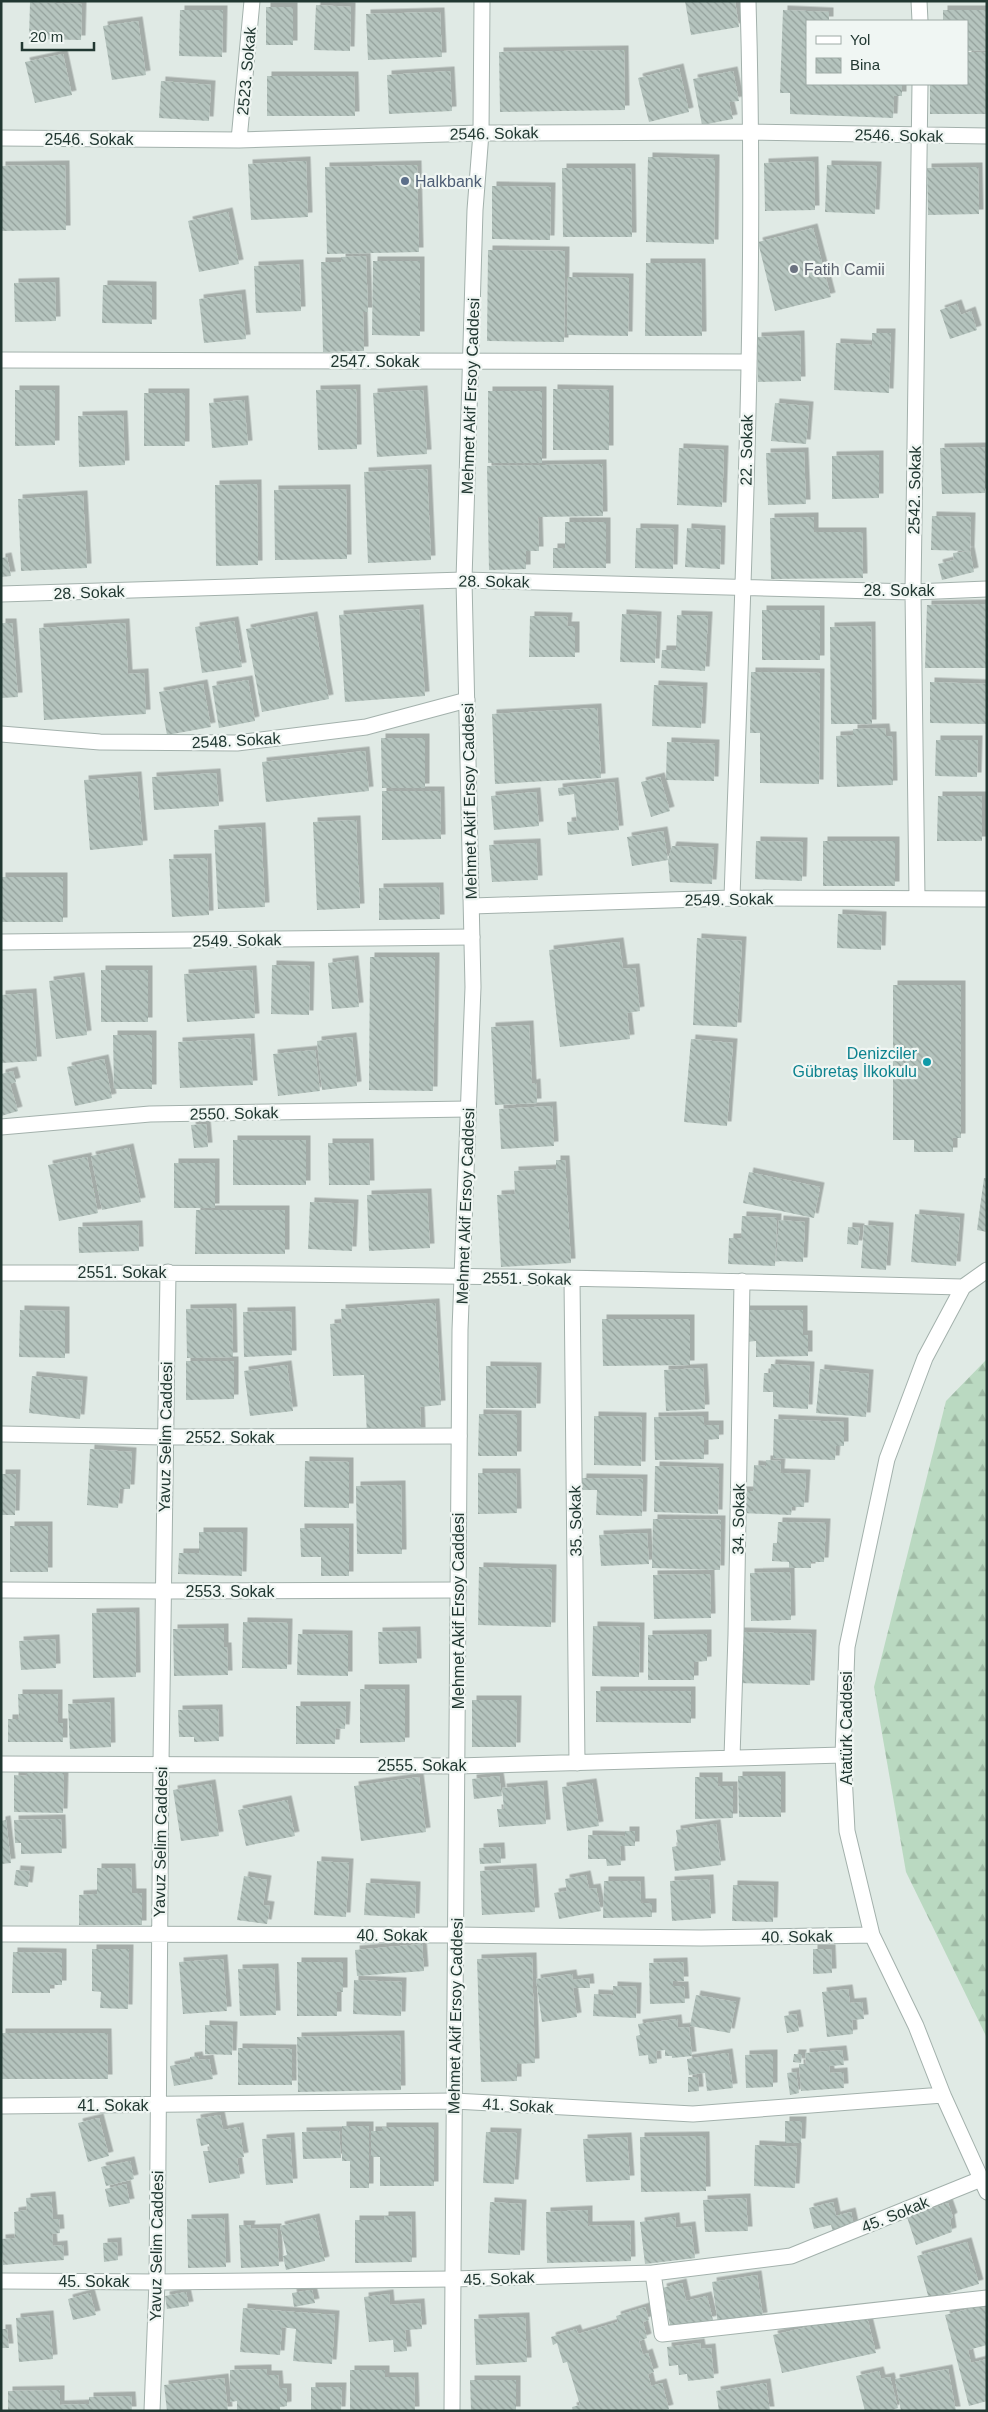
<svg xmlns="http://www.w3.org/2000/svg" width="988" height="2412" font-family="Arial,sans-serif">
  <defs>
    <pattern id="forest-firs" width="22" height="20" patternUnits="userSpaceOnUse" patternTransform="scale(1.25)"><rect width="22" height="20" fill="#bad9c1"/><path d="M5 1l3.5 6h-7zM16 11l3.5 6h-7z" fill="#a0bba6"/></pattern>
    <pattern id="building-back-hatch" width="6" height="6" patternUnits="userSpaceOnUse" patternTransform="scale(1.25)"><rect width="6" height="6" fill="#b5c4be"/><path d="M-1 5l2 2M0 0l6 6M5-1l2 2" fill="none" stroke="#93a09b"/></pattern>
    <filter id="shadow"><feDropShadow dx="4.5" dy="-4.5" stdDeviation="0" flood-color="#0004"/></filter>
  </defs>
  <rect width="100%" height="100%" fill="#e0eae5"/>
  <path fill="url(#forest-firs)" d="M987,1359v679l-81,-166 -32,-185 72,-286z"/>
  <path fill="url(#building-back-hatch)" filter="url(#shadow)" d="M685,1h50l4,26 -48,8z
    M30,2l52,2 -1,36 -52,-1z
    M316,5l35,2 -1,44 -36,-1z
    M266,7h27v38h-27z
    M180,10h43l-1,47 -43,-1z
    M783,10l46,2v9h-22v63h95v12h-8l-1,22 -103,-4v-21h-10z
    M943,10h44v40l-20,1v-30h-24z
    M440,12l2,45 -74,3 -2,-46z
    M138,21l8,54 -34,5 -9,-54z
    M624,50l1,60 -125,2 -1,-60z
    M967,52h20v62h-57v-30h37z
    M63,54l9,41 -37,8 -10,-41z
    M679,68l10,44 -40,10 -11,-44z
    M450,71l2,40 -63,3 -2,-39z
    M733,71l6,30 -10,1 4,17 -31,6 -9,-46z
    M267,76h87l1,40h-88z
    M161,81l50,4 -2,36 -50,-3z
    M648,157l67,2 -1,85 -68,-2z
    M306,161l2,56 -57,3 -3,-56z
    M814,161l1,49 -50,1 -1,-48z
    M65,165l1,65 -65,1v-65z
    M417,165l2,87 -92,2 -2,-87z
    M827,165l50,1 -2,48 -50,-2z
    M978,167l1,47 -51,1 -1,-47z
    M562,168h69l1,69h-69z
    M492,186l59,1 -1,53 -58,-1z
    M228,212l11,52 -40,8 -11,-51z
    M813,228l18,69 -56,14 -17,-69z
    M488,250l77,1 -1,91 -77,-1z
    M366,256l2,56h-5l1,39 -41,1 -2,-90h20v-5z
    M373,261h47v75l-48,-1z
    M646,263h55l1,73h-57z
    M299,264l2,47 -45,2 -2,-47z
    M568,277l61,1 -1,58 -61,-1z
    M55,282l1,39 -41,1 -1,-39z
    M103,285l49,1v38l-50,-1z
    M241,294l5,45 -42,4 -5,-44z
    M957,304l4,11 10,-4 6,19 -27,9 -10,-29z
    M872,333h19l-2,60 -55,-3 2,-47 36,2z
    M800,335l1,46 -43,1 -1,-45z
    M356,389l1,60 -39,1 -2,-60z
    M553,389l56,1v60h-56z
    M15,390h40v55l-40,1z
    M423,390l4,64 -50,3 -4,-64z
    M488,391h54v72h-54z
    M144,393h41v53h-41z
    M244,400l4,45 -36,3 -3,-45z
    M775,403l34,3 -3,38 -35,-3z
    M123,415l2,50 -46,2 -1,-51z
    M985,447v46l-43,1 -2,-46z
    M679,448l45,2 -2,57 -45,-2z
    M804,452l2,52 -38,1 -2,-52z
    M879,455v43l-47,1v-43z
    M602,464l1,52 -65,1 1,34h-13v18l-37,1 -2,-104z
    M427,469l4,91 -63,3 -4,-91z
    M257,484l1,81 -42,1 -1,-81z
    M346,489l1,70 -72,1 -1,-70z
    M83,495l4,73 -66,3 -3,-72z
    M932,516l39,1 -1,34 4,21 -32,8 -4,-16 16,-4 -1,-7 17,-2 -39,-1z
    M814,517v15h48l1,46 -92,1 -1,-61z
    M565,522h41v46h-53v-20h12z
    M636,528l38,1 -1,40 -38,-1z
    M687,528l34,2 -1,39 -35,-2z
    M7,557l4,19 -10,1v-19z
    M987,604v64h-62l2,-63z
    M419,609l6,87 -80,6 -6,-87z
    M762,610h58v50h-58z
    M622,614l35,2 -2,47 -35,-1z
    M677,615l31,1 -3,55 -44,-3 1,-18h14z
    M313,616l16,83 -67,13 -16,-83z
    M530,616l38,1 -1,9h8v31h-46z
    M234,621l8,46 -40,6 -7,-46z
    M1,623h11l6,74 -17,1z
    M125,623l3,51 16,-1 2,41 -102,6 -5,-92z
    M871,626l1,98h-41l-1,-97z
    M751,672l69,1 -1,111 -59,-1v-50h-10z
    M248,680l7,41 -36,7 -7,-42z
    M930,682l57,2v40l-57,-1z
    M203,684l8,43 -44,8 -8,-43z
    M654,685l49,2 -2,41 -49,-2z
    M597,708l4,70 -106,6 -3,-70z
    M885,728l1,8h6l1,49 -56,2 -1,-51 17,-1v-6z
    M381,738h44v50h-43z
    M936,740h42l-1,37 -42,-1z
    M667,742l48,2 -1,37 -48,-1z
    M365,751l4,40 -103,11 -4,-40z
    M216,773l3,33 -65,4 -2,-33z
    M137,776l6,69 -53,5 -6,-70z
    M660,777l10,34 -19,6 -10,-35z
    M614,782l5,48 -51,5 -1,-13 10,-1 -3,-27 -15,2 -1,-8z
    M382,791h58l1,48 -59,1z
    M536,792l3,34 -45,4 -3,-34z
    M938,796h44v45h-45z
    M356,820l4,88 -43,2 -4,-88z
    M261,827l4,80 -47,2 -4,-79z
    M663,831l5,29 -36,6 -5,-29z
    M756,841l47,1 -1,39 -47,-2z
    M823,841h72v45h-72z
    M536,843l2,37 -46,2 -3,-37z
    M672,846l42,2 -2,36 -42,-2 -2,-22z
    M207,858l2,57 -37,2 -3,-58z
    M1,877h62v45h-62z
    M439,887l1,32 -61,1v-32z
    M838,914l44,2 -1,34 -44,-2z
    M697,938l45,3 -5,86 -44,-2z
    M619,942l4,27 12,-1 5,43 -13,2 3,26 -70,8 -11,-97z
    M370,957h65l-2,134 -64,-1z
    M354,960l5,47 -27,2 -4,-46z
    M272,965l38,1 -1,49 -38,-1z
    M101,970h47v52h-47z
    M252,970l3,48 -68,4 -3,-48z
    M80,977l7,58 -31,4 -7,-58z
    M893,985h68v153h-8v14h-39v-12h-21z
    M32,993l5,68 -36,2v-68z
    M529,1025l3,59 4,-1 1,20 -42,2 -4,-78z
    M113,1035h39v54h-38z
    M352,1037l5,49 -35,4 -5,-49z
    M250,1038l3,47 -73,3 -2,-46z
    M691,1039l42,4 -6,83 -43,-4z
    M315,1050l5,41 -42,5 -5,-42z
    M104,1059l8,39 -37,8 -8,-39z
    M13,1071l3,11 -6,2 8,27 -17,5v-42z
    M552,1106l2,40 -53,3 -2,-40z
    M206,1124l2,23 -14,1 -3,-23z
    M233,1140h73v45h-73z
    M328,1143h41l1,42h-41z
    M129,1148l12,54 -39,8 -11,-54z
    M87,1157l11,56 -39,8 -11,-56z
    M556,1160h9l6,103 -70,4 -4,-72 18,-1 -1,-23 42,-2z
    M174,1163h41v45h-41z
    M749,1172l71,15 -6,31 -71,-15z
    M984,1178h3v54l-10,-2z
    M427,1193l3,55 -61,3 -2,-56z
    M310,1202l44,2 -2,47 -44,-2z
    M196,1210h89v44h-90z
    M915,1214l45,4 -4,48 -45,-4z
    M742,1216l35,2 -2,48 -47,-2 1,-26h12z
    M779,1220l26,2 -2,40 -27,-1z
    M138,1225l1,26 -60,2 -1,-26z
    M864,1225l25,2 -3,43 -25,-2z
    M848,1227l12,1 -2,17 -11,-1z
    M435,1303l6,102 -21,2 1,25 -54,3 -3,-60 -31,1 -3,-52 12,-1 -1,-14z
    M232,1308l1,49 -46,1 -1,-49z
    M20,1310l45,1v47l-46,-1z
    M744,1310h59v25h5v21l-52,1v-16l-11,1z
    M291,1311l1,44 -48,2 -1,-45z
    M602,1319h88v46l-87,1z
    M186,1361h48v38l-48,1z
    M771,1364l39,2 -2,43 -35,-2v-15h-10l1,-19h6z
    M287,1365l6,46 -43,5 -6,-45z
    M486,1366l51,1 -1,41h-50z
    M703,1368l2,41 -39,2 -2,-41z
    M820,1369l49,5 -3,43 -50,-4z
    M32,1376l51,5 -3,38 -51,-6z
    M479,1414l38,1v41h-39z
    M594,1416l48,1 -1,49 -47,-1z
    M704,1416v9h15v14l-15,1v19l-49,1 -1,-43z
    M774,1419l70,3v24h-8l-1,14 -62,-2z
    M90,1449l42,3 -2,37h-10l-2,19 -31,-3z
    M766,1460l15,1 -1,12 26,1 -2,33h-12l-1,8 -50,-2 1,-22h11l1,-26 12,1z
    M305,1461l44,1v46l-45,-1z
    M655,1466l64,2 -1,46 -64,-2z
    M478,1473h38l1,40 -39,1z
    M1,1474h15l-1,41h-14z
    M582,1478l61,1 -1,37 -46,-1 1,-25h-16z
    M401,1485l1,69h-45l-1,-68z
    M653,1519l68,1 -1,50 -68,-2z
    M778,1522l48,1 -2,39h-13v6h-22v-6l-17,-1 1,-18h4z
    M10,1526h38v46h-38z
    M300,1528h49v48h-28v-19h-20z
    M199,1532h44l-1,44 -64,-2 1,-21h20z
    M647,1533l2,31 -48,2 -2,-31z
    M479,1567l73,2 -1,58 -73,-2z
    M790,1572l1,48 -40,1 -1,-48z
    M710,1574l1,44 -57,1 -1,-44z
    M135,1612l1,65 -43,1 -1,-65z
    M243,1622l45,1 -1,46 -45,-1z
    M593,1626l47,1 -1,50 -47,-1z
    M224,1628v19h3l1,28 -54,1 -1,-47z
    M416,1631l1,32 -38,1 -1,-32z
    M739,1632l73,2 -2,51 -73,-2z
    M298,1634l50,1v41l-51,-1z
    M707,1634v27l-13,1v18h-46v-45z
    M55,1639l1,29 -35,2 -2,-29z
    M360,1689h45v53l-45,1z
    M596,1691h95v32l-95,-1z
    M18,1694h40v29h5v19h-55v-23h11z
    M472,1700h45l-1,47h-44z
    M110,1702l1,45 -41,2 -2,-45z
    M296,1706h50l-1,23 -9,-1 -1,16h-39z
    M218,1709l1,32 -25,1v-5h-15l-1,-27z
    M27,1773h37l-1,40 -49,-1v-37l13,1z
    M499,1776l3,20 -28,3 -2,-20z
    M738,1776h43v41h-42z
    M419,1777l7,55 -65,9 -7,-55z
    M695,1777h23v9h15v32l-38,1z
    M592,1783l7,43 -32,5 -5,-44z
    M211,1784l8,52 -38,5 -8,-51z
    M543,1785l3,39 -47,3 -2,-18h7l-2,-21z
    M287,1800l8,36 -49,10 -8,-36z
    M61,1819l1,34 -41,1v-11h-6l-1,-23z
    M6,1820l5,43 -10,1v-43z
    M716,1824l5,41 -46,6 -3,-24 6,-1 -2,-16z
    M625,1831h10v15h-15l1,19 -14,1 -1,-7h-18v-24l37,1z
    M500,1847l1,16 -21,1 -1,-16z
    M317,1861l32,2 -3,54 -32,-2z
    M97,1868h34l1,25h10v32h-63v-30l18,-1z
    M532,1868l3,44 -53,3 -2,-44z
    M16,1870l14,1 -2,16 -14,-2z
    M586,1875l3,14 7,-1 5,23 -42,8 -5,-26 13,-2 -2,-12z
    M244,1876l23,4 -4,25 7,1 -3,18 -30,-4z
    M709,1879l2,39 -39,3 -2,-40z
    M604,1881h36l1,22h11v14l-49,1z
    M366,1883l50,3 -1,32 -51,-3z
    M733,1885l41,1 -1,36 -41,-1z
    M422,1944l2,27 -67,5 -2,-26z
    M92,1949h37l-1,60 -28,-1 1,-16 -9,-1z
    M813,1949h18l1,24 -19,1z
    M13,1952l49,1v32h-12v8h-38z
    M532,1957l3,106 -18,1v17l-36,1 -4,-123z
    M223,1959l4,52 -44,3 -4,-52z
    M297,1962h46v30h-6v24h-40z
    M683,1962l1,19h-11v5h11l1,17 -35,1 -1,-41z
    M274,1968l2,47 -36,1 -2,-47z
    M572,1974l1,6 16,-2 1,10h-17l4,29 -35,5 -6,-43z
    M354,1980l48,2 -1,34 -48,-2z
    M613,1986l24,1 -1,31 -43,-2 1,-22 19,1z
    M848,1989l2,14 12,-1 2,17 -12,1 1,14 -26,3 -5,-45z
    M696,1995l40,7 -6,31 -40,-7z
    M796,2014l3,17 -12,2 -3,-17z
    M677,2019l1,9 11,-1 3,29 -20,2v-2h-7v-6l-9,1 1,12 -8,1 -1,-9 -9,1 -3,-20 4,-1 -2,-11z
    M205,2025l28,1 -1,29 -27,-1z
    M1,2033h106l1,46h-107z
    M400,2035l1,55 -103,2 -1,-55z
    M238,2048l54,1v36h-54z
    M842,2050l2,15 -15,1 1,7 13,-1 1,16 -43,3 -2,-27h7l-1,-11z
    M728,2053l5,35 -26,3 -2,-18 -16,2 -2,-16z
    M773,2054v33l-27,1 -1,-33z
    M794,2054h8l-1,9 -8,-1z
    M198,2056l1,4 10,-1 4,20 -39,7 -4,-20 20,-4v-5z
    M796,2072l3,21 -9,2 -3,-22z
    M688,2077h10l1,14 -11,1z
    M220,2115l3,15 16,-3 5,30 -7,1 3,20 -31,5 -6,-32h7l-1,-7 -8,2 -5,-27z
    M99,2118l10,38 -21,6 -10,-39z
    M785,2121h17l-1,22h-16z
    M342,2126h27v62h-19v-27h-8z
    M382,2127h52v59h-54v-29h-9v-26h11z
    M339,2131l2,27 -38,1 -1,-27z
    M486,2132l31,1 -3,51 -31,-1z
    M705,2136l1,55 -65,1 -1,-55z
    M290,2137l3,46 -27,2 -4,-46z
    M627,2137l3,43 -44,2 -3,-43z
    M755,2145l42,2 -2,41 -41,-2z
    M130,2161l4,18 -28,7 -5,-19z
    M126,2184l4,19 -21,4 -4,-18z
    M51,2196l2,23h6l1,14 -8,1 1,12 10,-1 1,15 -61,5 -2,-26 14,-1 -1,-26 13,-2 -1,-12z
    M746,2198l2,33 -43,1 -2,-32z
    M490,2202l32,2 -2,51 -32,-2z
    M833,2202l3,14 15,-4 3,14 -21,6 -2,-7 -17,4 -5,-21z
    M948,2203l5,14 -3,2 2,13 -36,13 -9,-28z
    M588,2210v16l42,-1 1,36 -84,2 -1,-51z
    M384,2216h27l1,46 -57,1v-43h29z
    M675,2217l1,11 15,-2 4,32 -50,6 -5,-42z
    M224,2218l2,49 -38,1 -1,-49z
    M315,2218l10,43 -39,9 -3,-14 4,-1 -7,-29z
    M239,2225h12l-1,4 27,-1 2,38 -38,2z
    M117,2242l1,18 -14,2 -1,-19z
    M967,2242l12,42 -50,15 -12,-43z
    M757,2275l6,42 -45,7 -6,-42z
    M682,2283l4,18 21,-5 6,24 -42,9 -9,-41z
    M312,2290l3,13 -21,4 -2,-14z
    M186,2292l3,14 -22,3 -2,-13z
    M90,2293l6,22 -23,5 -5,-21z
    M389,2294l1,11 30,-2 2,26 -17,1 2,21 -13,1 -1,-12 -24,2 -5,-45z
    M987,2304v41l-19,5 3,13 16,-4v42l-18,5 -24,-91z
    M645,2307l4,13 -6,2 4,16 -8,3 4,14 5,-2 6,19 -6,2 3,12 11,-3 7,26 -7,2h-89l-1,-4 8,-2 -13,-43 -4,1 -6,-20 -4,2 -2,-8 25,-8 2,5 40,-12 -2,-6z
    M243,2308l92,7 -3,49 -39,-3 3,-32 -14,-2 -2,28 -40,-3z
    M866,2313l10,40 -94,20 -9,-38z
    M49,2315l4,44 -34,3 -3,-44z
    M525,2317l2,45 -51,3 -2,-46z
    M1,2329h6l2,19h-8z
    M700,2343l1,6 10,-1 3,30 -26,3 -1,-7 -8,1 -1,-10 -9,1 -2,-19z
    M267,2369v6h11l1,13h8v18l-7,1v4h-43v-10l-7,1v-32z
    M948,2369l8,42h-55l-6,-32z
    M350,2370h35v7h29l1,34h-65z
    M879,2371l2,8 9,-2 8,31 -9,3h-24l-9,-35z
    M224,2378l4,33h-61l-3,-26z
    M470,2380h46v31h-45z
    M766,2383l4,28h-51l-3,-20z
    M311,2387h31l-1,24h-30z
    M60,2390v15l29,-1v-7l42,-1 1,15h-124v-20z"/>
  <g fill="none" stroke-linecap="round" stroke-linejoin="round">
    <g stroke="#a3b1ac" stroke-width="17">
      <path id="minor" d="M919,1l1,20
        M1,138l238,2 242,-7 271,-1 235,4
        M239,140l13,-139
        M1,360l747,2
        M1,594l463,-14 449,12 74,-3
        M1,734l99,8 137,1 129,-16 101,-27
        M917,897l-4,-305 7,-508
        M732,898c10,-299 25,-598 16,-897
        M472,906l260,-8 255,1
        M1,942l471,-5
        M1,1127l149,-13 318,-5
        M987,1270l-24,17 -38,71 -38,101 -40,188 -4,108 4,76 25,104 44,91 27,69 44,97
        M1,1273c321,-1 642,6 962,14
        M572,1279l5,484
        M1,1434l164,3 294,-1
        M1,1590l162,1 295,-1
        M732,1757l4,-122 6,-354
        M1,1764l456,2 386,-11
        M1,1934l455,1 245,3 171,-3
        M1,2106l453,-5 239,13 250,-19
        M653,2273l9,61 325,-36
        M1,2281l156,1 296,-3 200,-6 138,-17 190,-77
        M152,2411l5,-129 4,-519 7,-491"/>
    </g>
    <g stroke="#a3b1ac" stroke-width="17">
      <path id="tertiary" d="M452,2411l8,-1081 13,-343 -9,-407 11,-370 6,-77 1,-132"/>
    </g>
    <use href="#minor" stroke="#fff" stroke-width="15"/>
    <use href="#tertiary" stroke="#fff" stroke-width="15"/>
  </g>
  <circle fill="#5c6f8a" stroke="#f0f6f3" stroke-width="2" cx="405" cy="181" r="5"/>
  <circle fill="#6b7280" stroke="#f0f6f3" stroke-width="2" cx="794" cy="269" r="5"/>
  <circle fill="#0f9aa8" stroke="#f0f6f3" stroke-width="2" cx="927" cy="1062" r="5"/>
  <g text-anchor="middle" stroke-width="4.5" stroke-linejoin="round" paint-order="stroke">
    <g font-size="16" fill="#223832" stroke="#f0f6f3">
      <text transform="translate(246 71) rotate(-85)" y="6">2523. Sokak</text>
      <text transform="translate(494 133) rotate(-1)" y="6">2546. Sokak</text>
      <text transform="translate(899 135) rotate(1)" y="6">2546. Sokak</text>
      <text x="89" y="145">2546. Sokak</text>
      <text x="375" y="367">2547. Sokak</text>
      <text transform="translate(470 396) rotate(-88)" y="6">Mehmet Akif Ersoy Caddesi</text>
      <text transform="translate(746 450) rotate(-89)" y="6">22. Sokak</text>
      <text transform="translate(914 490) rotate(-89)" y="6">2542. Sokak</text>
      <text transform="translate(494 581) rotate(1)" y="6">28. Sokak</text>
      <text x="899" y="596">28. Sokak</text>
      <text transform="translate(89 592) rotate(-2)" y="6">28. Sokak</text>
      <text transform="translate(236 740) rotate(-3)" y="6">2548. Sokak</text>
      <text transform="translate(469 801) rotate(-91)" y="6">Mehmet Akif Ersoy Caddesi</text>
      <text transform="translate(729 899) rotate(-1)" y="6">2549. Sokak</text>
      <text transform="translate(237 940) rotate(-1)" y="6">2549. Sokak</text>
      <text transform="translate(234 1113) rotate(-1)" y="6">2550. Sokak</text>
      <text transform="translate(465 1206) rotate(-88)" y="6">Mehmet Akif Ersoy Caddesi</text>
      <text x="122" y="1278">2551. Sokak</text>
      <text transform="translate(527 1278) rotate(1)" y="6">2551. Sokak</text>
      <text transform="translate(165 1437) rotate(-89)" y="6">Yavuz Selim Caddesi</text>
      <text x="230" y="1443">2552. Sokak</text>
      <text transform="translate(738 1519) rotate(-89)" y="6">34. Sokak</text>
      <text transform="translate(575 1521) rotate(-91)" y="6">35. Sokak</text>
      <text x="230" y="1597">2553. Sokak</text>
      <text transform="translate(458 1611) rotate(-90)" y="6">Mehmet Akif Ersoy Caddesi</text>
      <text transform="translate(846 1728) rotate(-90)" y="6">Atatürk Caddesi</text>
      <text x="422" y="1771">2555. Sokak</text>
      <text transform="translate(160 1842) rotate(-89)" y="6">Yavuz Selim Caddesi</text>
      <text x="392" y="1941">40. Sokak</text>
      <text transform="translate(797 1936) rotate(-1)" y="6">40. Sokak</text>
      <text transform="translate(455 2016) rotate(-89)" y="6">Mehmet Akif Ersoy Caddesi</text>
      <text x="113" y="2111">41. Sokak</text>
      <text transform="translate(518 2105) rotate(3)" y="6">41. Sokak</text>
      <text transform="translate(895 2214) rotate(-22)" y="6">45. Sokak</text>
      <text transform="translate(156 2246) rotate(-89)" y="6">Yavuz Selim Caddesi</text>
      <text transform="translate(499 2278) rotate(-2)" y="6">45. Sokak</text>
      <text x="94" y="2287">45. Sokak</text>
    </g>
    <g font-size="16" fill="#4e5e75" stroke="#f0f6f3" text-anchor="start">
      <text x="415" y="187">Halkbank</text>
    </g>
    <g font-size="16" fill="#5b616d" stroke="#f0f6f3" text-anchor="start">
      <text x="804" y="275">Fatih Camii</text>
    </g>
    <g font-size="16" fill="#0d838f" stroke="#f0f6f3" text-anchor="end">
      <text x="917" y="1059">Denizciler<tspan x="917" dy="18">Gübretaş İlkokulu</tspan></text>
    </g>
  </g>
  <rect width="988" height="2412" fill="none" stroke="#223832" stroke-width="5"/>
  <rect x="806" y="20" width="162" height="65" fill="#f0f6f3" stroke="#9eaaa6"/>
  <rect x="816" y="36" width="25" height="8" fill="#ffffff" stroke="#9eaaa6"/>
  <text x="850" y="45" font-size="15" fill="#223832">Yol</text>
  <rect x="816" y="58" width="25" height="15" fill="url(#building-back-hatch)" stroke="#9eaaa6"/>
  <text x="850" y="70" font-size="15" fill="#223832">Bina</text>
  <path d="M22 42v8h72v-8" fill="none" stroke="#223832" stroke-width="2.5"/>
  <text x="30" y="42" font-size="15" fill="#223832" stroke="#f0f6f3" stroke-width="4" paint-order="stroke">20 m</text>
</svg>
